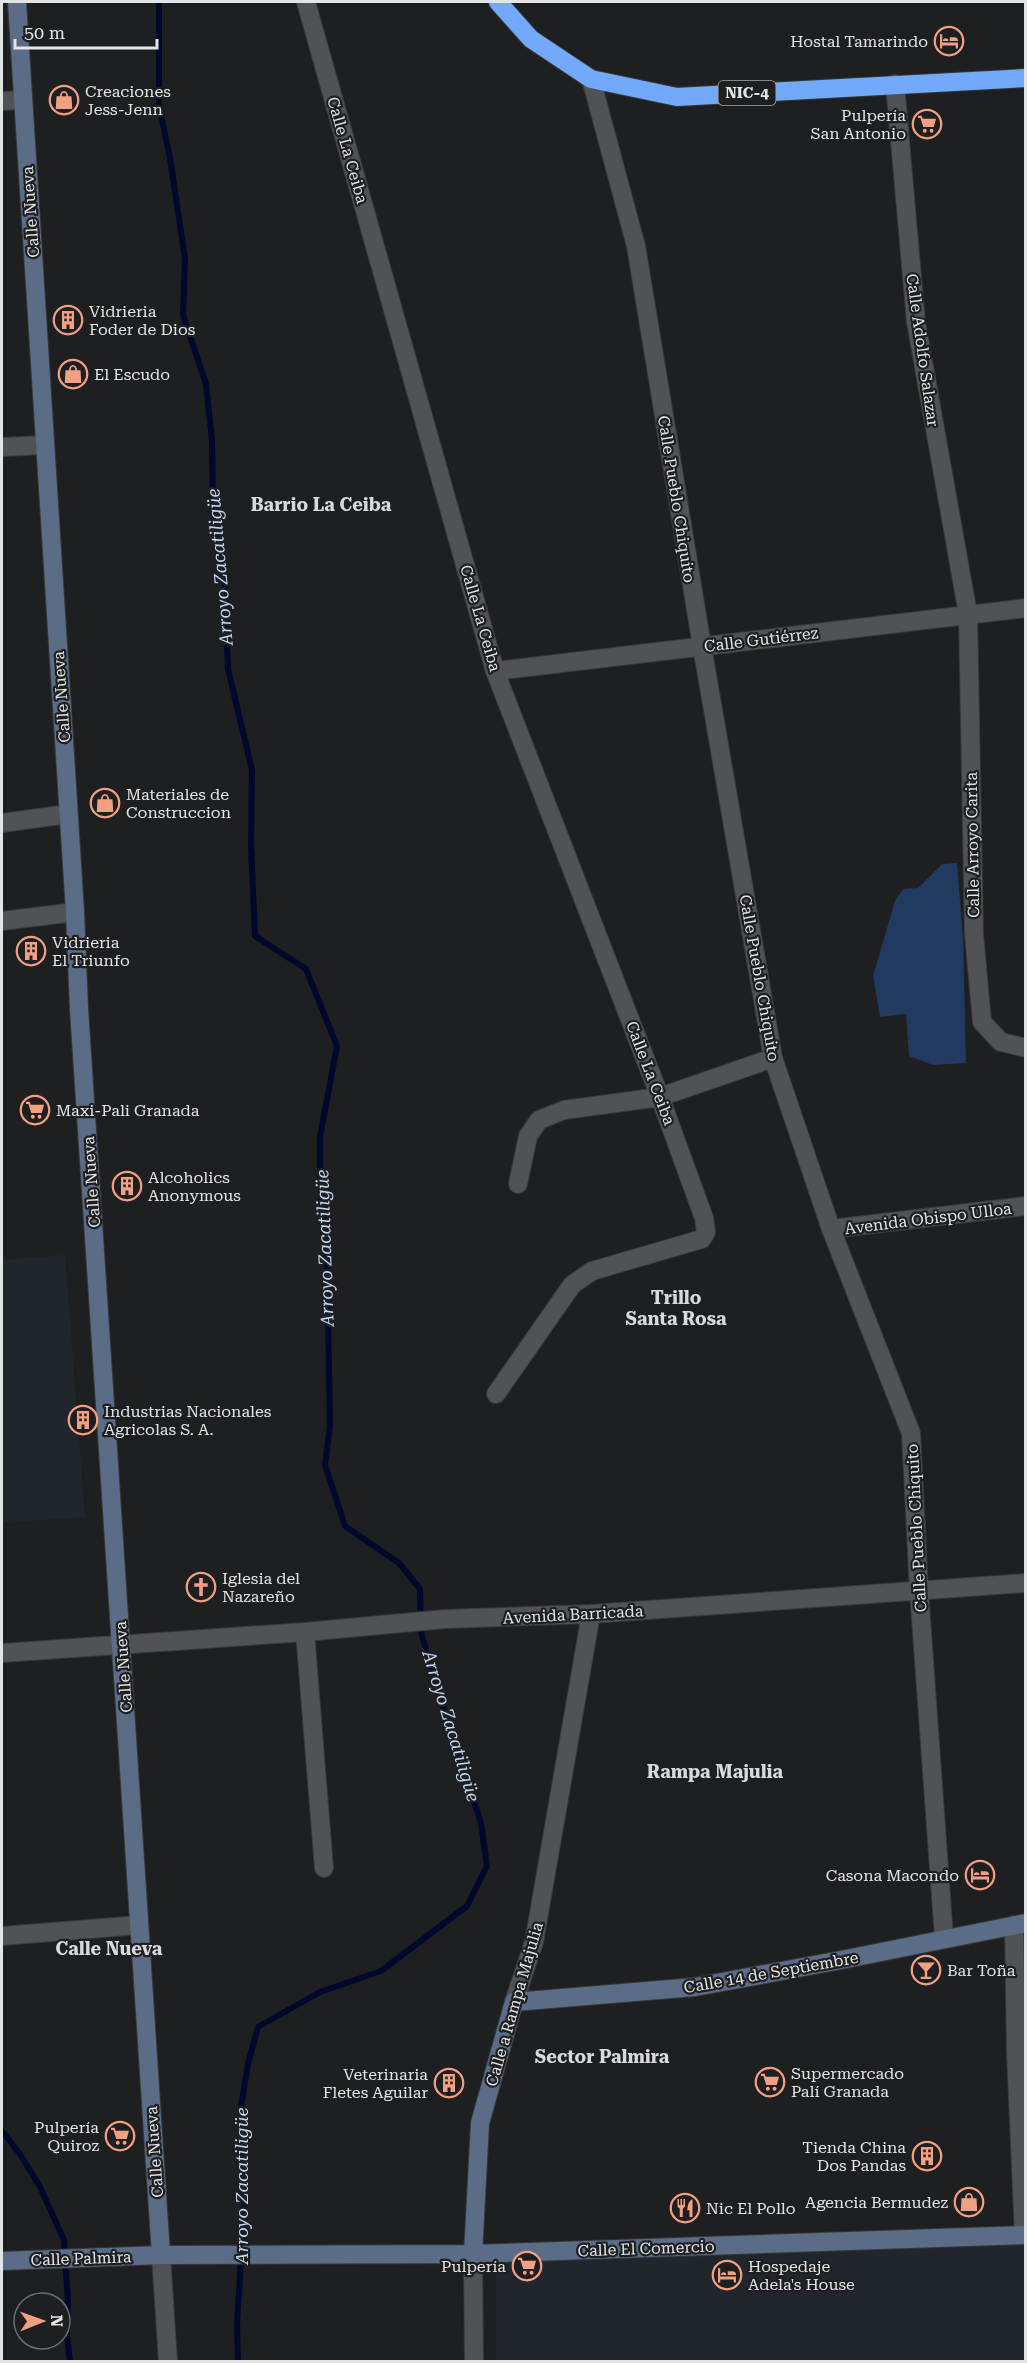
<svg xmlns="http://www.w3.org/2000/svg" width="1027" height="2363" font-family="'Roboto Serif',serif">
  <rect width="100%" height="100%" fill="#1e1f21"/>
  <path fill="#21262d" d="M65,1255l20,262 -83,6v-263z
    M1025,2245v116h-529v-105l322,-9z"/>
  <path fill="#213a60" d="M957,863l6,74 3,126 -33,2 -24,-9 -3,-42 -26,3 -7,-41 22,-75 8,-12 15,-1 24,-24z"/>
  <g fill="none" stroke-linecap="round" stroke-linejoin="round">
    <path stroke="#00082c" stroke-width="6" d="M159,2v103l11,53 15,101 -2,56 23,69 6,56 1,75 12,66 3,88 24,101 -1,75 4,91 51,33 31,77 -17,91v46l7,77 3,165 -5,40 20,61 54,37 21,26 1,43 18,63 42,128 6,43 -20,40 -86,65 -61,21 -62,35 -10,37 -7,43 5,74 -9,143 1,38
      M2,2131l18,23 20,33 24,53 4,63 -1,33 3,26"/>
    <g stroke="#38393b" stroke-width="20">
      <path id="street" d="M306,2l189,669 165,426 44,121 2,14 -4,7 -110,32 -20,14 -76,109
        M591,79l45,167 66,400 71,412 58,171 80,204 8,158 25,347
        M895,84l21,238 52,292 6,320 8,88 19,20 25,6
        M2,101l21,-1
        M2,447l43,-2
        M495,671l531,-63
        M2,823l66,-9
        M2,921l73,-9
        M518,1184l10,-48 11,-16 25,-10 96,-13 113,-39
        M831,1229l195,-23
        M305,1632l19,236
        M2,1653l303,-21 140,-13 146,-5 435,-31
        M1014,1925l2,127 8,183
        M2,1936l137,-11
        M514,2002l20,-60 57,-328
        M473,2254l1,108
        M161,2255l7,107"/>
    </g>
    <g stroke="#38393b" stroke-width="20">
      <path id="secondary" d="M17,2l58,910 4,97 82,1246
        M473,2254l7,-131 34,-121 181,-15 146,-27 185,-37
        M2,2261l159,-6 312,-1 553,-19"/>
    </g>
    <g stroke="#38393b" stroke-width="20">
      <path id="highway" d="M498,2l33,37 60,40 86,18 349,-19"/>
    </g>
    <use href="#street" stroke="#515255" stroke-width="18"/>
    <use href="#secondary" stroke="#5b6c86" stroke-width="18"/>
    <use href="#highway" stroke="#73a9fa" stroke-width="18"/>
  </g>
  <defs>
    <g id="hotel-ring" transform="scale(1.5)"><circle r="9.5" fill="#1e1f21" stroke="#f2a081" stroke-width="1.5"/><path d="M-6-4.5h1.5V1H6V5H4.5V3h-9V5H-6ZM-4 0a1.8 1.8 0 1 1 3.6 0ZM.5 0V-2.5h3Q6-2.5 6 0Z" fill="#f2a081"/></g>
    <g id="shop-ring" transform="scale(1.5)"><circle r="9.5" fill="#1e1f21" stroke="#f2a081" stroke-width="1.5"/><path d="M-5-2.5h2.3a2.7 3.5 0 0 1 5.4 0H5L5.5 6h-11ZM-1.5-2.5h3a1.5 2.3 0 0 0-3 0Z" fill="#f2a081"/></g>
    <g id="supermarket-ring" transform="scale(1.5)"><circle r="9.5" fill="#1e1f21" stroke="#f2a081" stroke-width="1.5"/><path d="M-6-5.5h2.5l.6 2H6L4.5 2H-2.5L-4.4-4H-6ZM-1.5 3.2a1.3 1.3 0 1 0 .1 0ZM3 3.2a1.3 1.3 0 1 0 .1 0Z" fill="#f2a081"/></g>
    <g id="building-ring" transform="scale(1.5)"><circle r="9.5" fill="#1e1f21" stroke="#f2a081" stroke-width="1.5"/><path d="M-4-6H4V6H1V3H-1V6H-4ZM-2.5-4.3h1.7v1.8h-1.7ZM.8-4.3h1.7v1.8H.8ZM-2.5-1h1.7V.8h-1.7ZM.8-1h1.7V.8H.8Z" fill="#f2a081"/></g>
    <g id="church-ring" transform="scale(1.5)"><circle r="9.5" fill="#1e1f21" stroke="#f2a081" stroke-width="1.5"/><path d="M-1.2-6h2.4v3.5h3.3v2.4h-3.3V6h-2.4V-.1h-3.3v-2.4h3.3Z" fill="#f2a081"/></g>
    <g id="bar-ring" transform="scale(1.5)"><circle r="9.5" fill="#1e1f21" stroke="#f2a081" stroke-width="1.5"/><path d="M-6-5H6L.8 .8V4.5H3.5V6h-7V4.5H-.8V.8Z" fill="#f2a081"/></g>
    <g id="restaurant-ring" transform="scale(1.5)"><circle r="9.5" fill="#1e1f21" stroke="#f2a081" stroke-width="1.5"/><path d="M-5-6h1v4h1v-4h1v4h1v-4h1v5L-1.5 .5V6h-2V.5L-5-1ZM5-6V6H3V1.5H1.5Q1.5-4 5-6Z" fill="#f2a081"/></g>
  </defs>
  <g fill-rule="evenodd">
    <use href="#hotel-ring" x="949" y="41"/>
    <use href="#shop-ring" x="64" y="100"/>
    <use href="#supermarket-ring" x="927" y="124"/>
    <use href="#building-ring" x="68" y="320"/>
    <use href="#shop-ring" x="73" y="374"/>
    <use href="#shop-ring" x="105" y="803"/>
    <use href="#building-ring" x="31" y="951"/>
    <use href="#supermarket-ring" x="35" y="1110"/>
    <use href="#building-ring" x="127" y="1186"/>
    <use href="#building-ring" x="83" y="1420"/>
    <use href="#church-ring" x="201" y="1587"/>
    <use href="#hotel-ring" x="980" y="1875"/>
    <use href="#bar-ring" x="926" y="1970"/>
    <use href="#supermarket-ring" x="770" y="2082"/>
    <use href="#building-ring" x="449" y="2083"/>
    <use href="#supermarket-ring" x="120" y="2136"/>
    <use href="#building-ring" x="927" y="2156"/>
    <use href="#shop-ring" x="969" y="2202"/>
    <use href="#restaurant-ring" x="685" y="2208"/>
    <use href="#supermarket-ring" x="527" y="2266"/>
    <use href="#hotel-ring" x="727" y="2275"/>
  </g>
  <g text-anchor="middle" stroke-width="4.5" stroke-linejoin="round" paint-order="stroke">
    <rect fill="#1e1f21" stroke="#a8a9ab" stroke-width="1.5" x="718.5" y="81" width="57" height="24" rx="4.5"/>
    <g font-size="15" font-weight="bold" fill="#e3e4e6">
      <text x="747" y="98">NIC-4</text>
    </g>
    <g font-size="16" fill="#e3e4e6" stroke="#1e1f21" text-anchor="start">
      <text x="928" y="47" text-anchor="end">Hostal Tamarindo</text>
      <text x="85" y="97">Creaciones<tspan x="85" dy="18">Jess-Jenn</tspan></text>
      <text x="906" y="121" text-anchor="end">Pulpería<tspan x="906" dy="18">San Antonio</tspan></text>
      <text x="89" y="317">Vidrieria<tspan x="89" dy="18">Foder de Dios</tspan></text>
      <text x="94" y="380">El Escudo</text>
      <text x="126" y="800">Materiales de<tspan x="126" dy="18">Construccion</tspan></text>
      <text x="52" y="948">Vidrieria<tspan x="52" dy="18">El Triunfo</tspan></text>
      <text x="56" y="1116">Maxi-Pali Granada</text>
      <text x="148" y="1183">Alcoholics<tspan x="148" dy="18">Anonymous</tspan></text>
      <text x="104" y="1417">Industrias Nacionales<tspan x="104" dy="18">Agricolas S. A.</tspan></text>
      <text x="222" y="1584">Iglesia del<tspan x="222" dy="18">Nazareño</tspan></text>
      <text x="959" y="1881" text-anchor="end">Casona Macondo</text>
      <text x="947" y="1976">Bar Toña</text>
      <text x="791" y="2079">Supermercado<tspan x="791" dy="18">Palí Granada</tspan></text>
      <text x="428" y="2080" text-anchor="end">Veterinaria<tspan x="428" dy="18">Fletes Aguilar</tspan></text>
      <text x="99" y="2133" text-anchor="end">Pulpería<tspan x="99" dy="18">Quiroz</tspan></text>
      <text x="906" y="2153" text-anchor="end">Tienda China<tspan x="906" dy="18">Dos Pandas</tspan></text>
      <text x="948" y="2208" text-anchor="end">Agencia Bermudez</text>
      <text x="706" y="2214">Nic El Pollo</text>
      <text x="506" y="2272" text-anchor="end">Pulpería</text>
      <text x="748" y="2272">Hospedaje<tspan x="748" dy="18">Adela's House</tspan></text>
    </g>
    <g font-size="16" fill="#e3e4e6" stroke="#1e1f21">
      <text transform="translate(348 150) rotate(74)" y="6">Calle La Ceiba</text>
      <text transform="translate(30 212) rotate(-94)" y="6">Calle Nueva</text>
      <text transform="translate(923 350) rotate(82)" y="6">Calle Adolfo Salazar</text>
      <text transform="translate(677 499) rotate(81)" y="6">Calle Pueblo Chiquito</text>
      <text transform="translate(481 618) rotate(74)" y="6">Calle La Ceiba</text>
      <text transform="translate(761 639) rotate(-7)" y="6">Calle Gutiérrez</text>
      <text transform="translate(61 697) rotate(-94)" y="6">Calle Nueva</text>
      <text transform="translate(972 845) rotate(-91)" y="6">Calle Arroyo Carita</text>
      <text transform="translate(760 978) rotate(80)" y="6">Calle Pueblo Chiquito</text>
      <text transform="translate(651 1073) rotate(69)" y="6">Calle La Ceiba</text>
      <text transform="translate(91 1182) rotate(-94)" y="6">Calle Nueva</text>
      <text transform="translate(928 1218) rotate(-7)" y="6">Avenida Obispo Ulloa</text>
      <text transform="translate(916 1528) rotate(-93)" y="6">Calle Pueblo Chiquito</text>
      <text transform="translate(573 1614) rotate(-3)" y="6">Avenida Barricada</text>
      <text transform="translate(123 1667) rotate(-94)" y="6">Calle Nueva</text>
      <text transform="translate(771 1972) rotate(-10)" y="6">Calle 14 de Septiembre</text>
      <text transform="translate(514 2004) rotate(-74)" y="6">Calle a Rampa Majulia</text>
      <text transform="translate(154 2152) rotate(-94)" y="6">Calle Nueva</text>
      <text transform="translate(646 2248) rotate(-2)" y="6">Calle El Comercio</text>
      <text transform="translate(81 2258) rotate(-2)" y="6">Calle Palmira</text>
    </g>
    <g font-size="18" font-weight="bold" fill="#d7d9dc" stroke="#1e1f21">
      <text x="321" y="511">Barrio La Ceiba</text>
      <text x="676" y="1304">Trillo<tspan x="676" dy="21">Santa Rosa</tspan></text>
      <text x="715" y="1778">Rampa Majulia</text>
      <text x="109" y="1955">Calle Nueva</text>
      <text x="602" y="2063">Sector Palmira</text>
    </g>
    <g font-size="18" font-style="italic" fill="#c4d6f2" stroke="#1e1f21">
      <text transform="translate(220 567) rotate(-95)" y="6">Arroyo Zacatiligüe</text>
      <text transform="translate(325 1248) rotate(-92)" y="6">Arroyo Zacatiligüe</text>
      <text transform="translate(451 1726) rotate(73)" y="6">Arroyo Zacatiligüe</text>
      <text transform="translate(242 2186) rotate(-90)" y="6">Arroyo Zacatiligüe</text>
    </g>
  </g>
  <rect width="1027" height="2363" fill="none" stroke="#e3e4e6" stroke-width="6"/>
  <g transform="translate(42 2321) rotate(89)"><circle r="28" fill="#1e1f21" stroke="#6d6e70" stroke-width="1.5"/>
  <path d="M0-4.5L10 22L0 15L-10 22Z" fill="#f2a081"/>
  <text y="-9" font-size="16" font-weight="bold" text-anchor="middle" fill="#e3e4e6">N</text>
  </g>
  <path d="M15 39v9h142v-9" fill="none" stroke="#e3e4e6" stroke-width="3"/>
  <text x="24" y="39" font-size="18" fill="#e3e4e6" stroke="#1e1f21" stroke-width="4.5" paint-order="stroke">50 m</text>
</svg>
